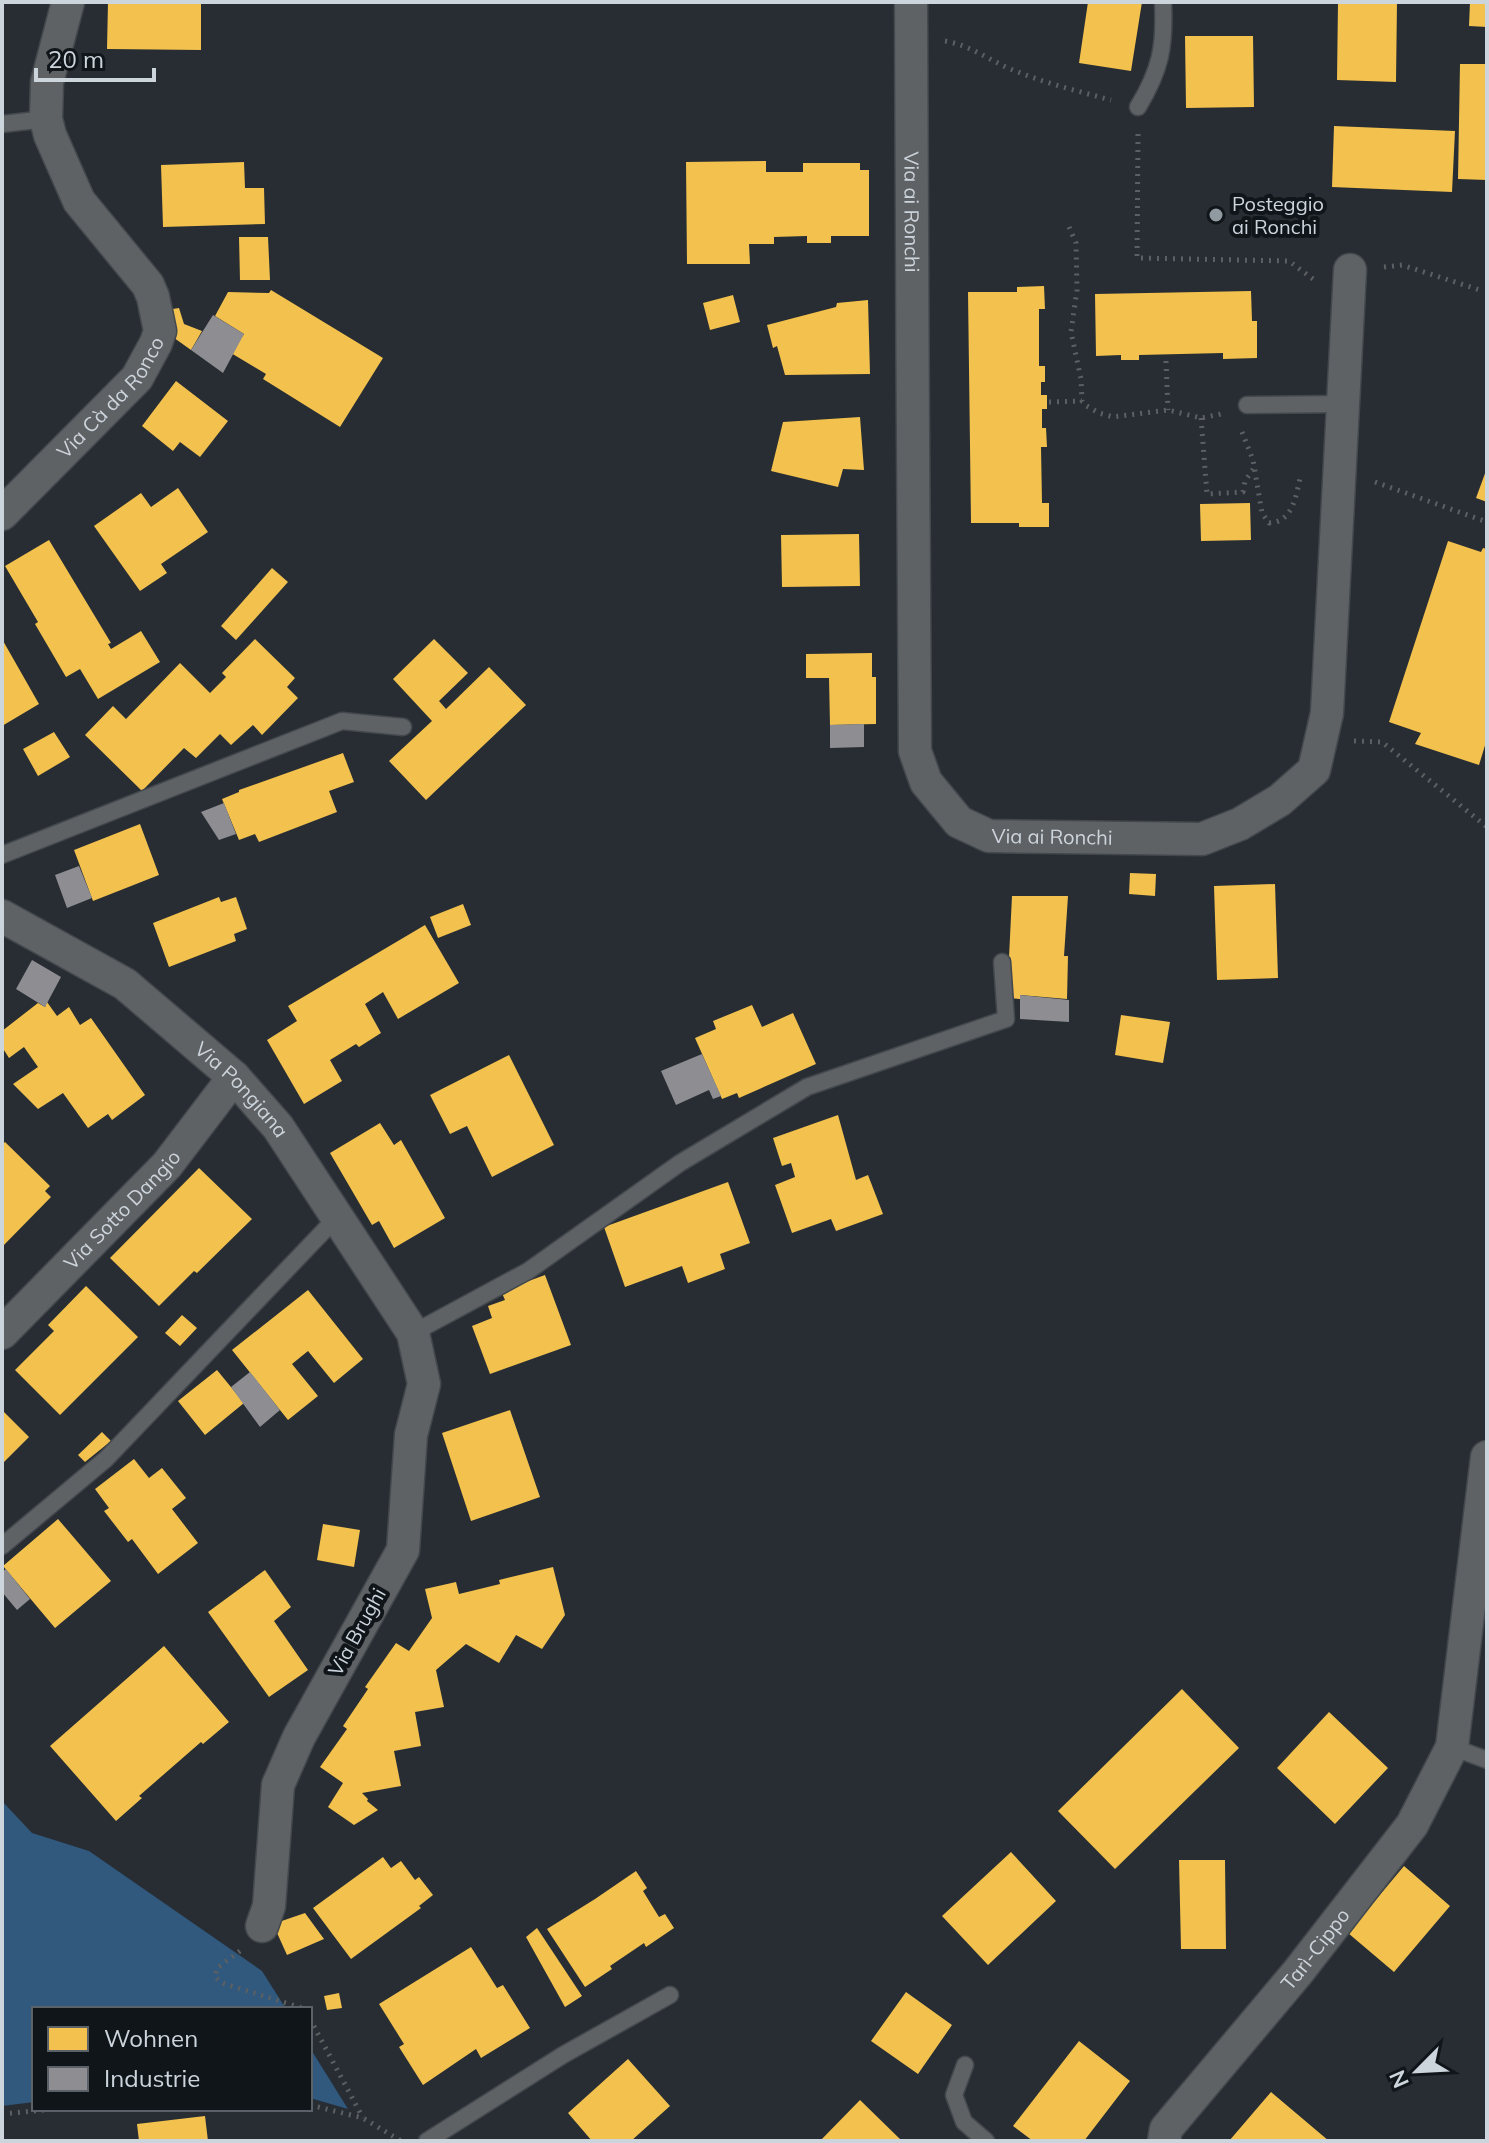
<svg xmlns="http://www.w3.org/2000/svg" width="1489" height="2143" font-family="Mulish,sans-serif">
  <rect width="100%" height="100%" fill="#272d33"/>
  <path fill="#31587d" d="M2,1801l30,32 57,18 173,120 24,38h-252v93l-32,4z
    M310,2048l38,61 -38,-11z"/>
  <path fill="#f2c14e" d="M108,2h93v48l-94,-1z
    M1088,2h54l-11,69 -52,-8z
    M1338,2h59l-1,80 -59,-2z
    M1470,2h17v25l-18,-1z
    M1185,36h68l1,71 -68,1z
    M1460,64h27v116l-29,-1z
    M1334,126l121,5 -3,61 -120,-5z
    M766,161v11h37v-9h57v7h9v66h-38v7h-24v-7l-33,1v7h-25l1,20h-63l-1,-102z
    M244,162l1,26h19l1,36 -102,3 -2,-62z
    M239,237h29l2,43h-30z
    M1044,286l1,23h-6v57h6v16h-4v13h6v14h-5v19h4l1,19h-6l1,56h7v24h-30v-4h-48l-3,-231h49v-5z
    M271,290l112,68 -43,69 -77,-48 3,-5 -35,-21 13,-19 -29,-18 13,-24 41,1z
    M1251,291l1,30h5v37l-34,1v-6l-84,2v5h-18v-5l-25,1 -1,-62z
    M733,295l7,27 -30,8 -7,-27z
    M868,300l2,74 -85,1 -8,-29 -4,2 -6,-23 69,-18 1,-4z
    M179,308l5,16 18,7 -11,19 -21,-15 -4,-25z
    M176,381l52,40 -28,36 -20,-15 -7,9 -31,-25z
    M860,417l4,53 -21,-1 -5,18 -67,-16 12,-49z
    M1487,468v34l-11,-4z
    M178,488l30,44 -47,32 6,9 -27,18 -46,-65 47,-33 10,14z
    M1250,503l1,37 -50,1 -1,-37z
    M859,534l1,52 -78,1 -1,-52z
    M49,540l62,103 -3,1 3,5 30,-18 19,31 -62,37 -18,-30 -14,8 -31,-53 3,-2 -33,-56z
    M1448,541l33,11 2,-4 4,1v190l-8,26 -64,-21 6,-11 -32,-11z
    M272,568l16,14 -52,58 -15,-14z
    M2,639l37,65 -37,22z
    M255,639l40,39 -8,9 11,11 -36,37 -9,-10 -22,20 -11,-11 -24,24 -12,-10 -42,43 -57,-56 28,-29 13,13 54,-56 30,30 16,-16 -4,-4z
    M434,639l34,34 -29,28 7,8 43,-42 37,38 -100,95 -37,-39 43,-40 -39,-42z
    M872,653v24h4v47l-46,1 -1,-47h-23v-24z
    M54,732l16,25 -32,19 -15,-27z
    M343,753l11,29 -25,9 8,21 -78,30 -4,-8 -16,6 -17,-41 17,-7v-2z
    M140,824l19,51 -66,26 -19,-51z
    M1130,873l26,1 -1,22 -26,-2z
    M1275,884l3,94 -61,2 -3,-94z
    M1012,896h56l-4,60h4l-1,43 -47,-4v4l-13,-1z
    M219,897l2,5 15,-5 11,32 -13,5 2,7 -67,26 -16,-44z
    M463,904l8,21 -33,13 -8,-21z
    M425,925l34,58 -61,36 -15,-27 -18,12 16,29 -22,14 -3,-3 -26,16 12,21 -38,23 -37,-64 30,-19 -9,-15z
    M47,1002l10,14 12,-9 11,18 11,-7 54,77 -33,25 -4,-6 -20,14 -25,-35 -25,16 -25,-25 25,-17 -14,-20 -15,11 -7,-11v-16l36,-28 7,4z
    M752,1005l10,22 31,-14 23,51 -77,34 -2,-5 -15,6 -27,-61 21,-9 -3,-8z
    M1121,1015l49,7 -7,41 -48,-8z
    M509,1055l45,90 -62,32 -25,-51 -17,8 -20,-39z
    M838,1115l18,65 12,-5 15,39 -47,17 -5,-12 -39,14 -17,-48 20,-8 -4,-14 -9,3 -9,-28z
    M380,1123l14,22 7,-5 44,78 -51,30 -15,-27 -7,4 -42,-72z
    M5,1142l45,44 -5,5 6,6 -49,50v-102z
    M199,1168l53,51 -55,54 -3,-2 -35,35 -49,-48z
    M728,1182l22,61 -30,11 5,15 -37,14 -6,-17 -57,21 -21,-60z
    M545,1275l26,70 -81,29 -18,-48 20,-8 -4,-12 17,-6 -4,-9z
    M86,1286l52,51 -78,78 -45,-45 39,-39 -6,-6z
    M308,1290l55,69 -29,24 -26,-32 -16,13 26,32 -30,24 -56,-70z
    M182,1315l15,13 -17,18 -15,-13z
    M217,1370l27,33 -39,32 -27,-34z
    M2,1410l27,27 -27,27z
    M510,1410l30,87 -69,24 -29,-88z
    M102,1432l9,9 -26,21 -7,-7z
    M134,1459l15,19 13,-10 24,30 -14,11 26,34 -40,31 -26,-35 -4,3 -24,-31 5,-3 -14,-19z
    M58,1519l53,62 -56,47 -52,-62z
    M323,1524l37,6 -6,37 -37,-7z
    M553,1567l12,48 -23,34 -26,-14 -17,28 -33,-19 -30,26 8,37 -29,5 6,34 -27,5 7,35 -39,7 6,6 -1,2 11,9 -24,15 -26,-18 15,-24 -23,-16 27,-38 -4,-3 25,-37 -3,-2 31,-44 13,8 23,-33 -7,-29 31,-7 3,12 41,-10 -1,-4z
    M265,1570l26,37 -17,14 34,49 -39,27 -61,-85z
    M164,1646l65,76 -26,22 -2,-2 -62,54 3,2 -26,23 -66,-75z
    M1182,1689l57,59 -124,121 -57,-58z
    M1329,1712l59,56 -53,56 -58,-56z
    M1011,1852l45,49 -68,64 -46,-49z
    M383,1857l8,11 10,-7 14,19 4,-3 14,18 -14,11 2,2 -70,51 -38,-51z
    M1179,1860h46l1,89h-45z
    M1404,1866l46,40 -56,66 -46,-39z
    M636,1871l11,17 -4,3 16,26 6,-3 9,14 -28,19 -2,-4 -34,23 2,3 -27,18 -38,-58 48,-30z
    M305,1913l19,26 -37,16 -14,-31z
    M537,1928l45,68 -17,11 -39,-70z
    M471,1947l26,41 6,-3 27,43 -49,30 -5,-9 -53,36 -24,-38 5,-3 -25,-40z
    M906,1992l46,33 -34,49 -47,-33z
    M339,1993l3,15 -15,2 -3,-14z
    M1079,2041l51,40 -46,60h-51l-20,-15z
    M628,2059l42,47 -39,35h-39l-24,-28z
    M1271,2092l58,49h-100z
    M860,2100l42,41h-82z
    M205,2116l3,25h-69l-2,-17z"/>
  <path fill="#8d8d92" d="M213,315l31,19 -21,39 -32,-23z
    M864,724v23l-34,1v-23z
    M224,803l12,31 -17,6 -18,-28z
    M79,866l13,32 -25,10 -12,-33z
    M32,960l29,17 -16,30 -29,-18z
    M1020,995l49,5v22l-49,-3z
    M702,1054l19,42 -8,3 -4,-9 -33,15 -15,-34z
    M250,1372l30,38 -20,17 -29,-40z
    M6,1569l24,30 -13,11 -15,-18v-20z"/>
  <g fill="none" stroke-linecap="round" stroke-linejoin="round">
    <g stroke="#42484d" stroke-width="19">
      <path id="lane" d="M1138,107c23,-38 27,-61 25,-105
        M2,124l44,-5
        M1247,405l96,-1
        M2,855l340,-134 61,6
        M413,1333l115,-62 152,-108 127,-76 199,-68 -4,-57
        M2,1546l104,-87 231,-242
        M1452,1747l35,13
        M965,2065l-11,30 10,27 22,19
        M427,2141l136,-86 107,-60"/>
    </g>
    <g stroke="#42484d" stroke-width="35">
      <g id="street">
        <path id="s1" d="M911,2c0,250 3,499 4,749l11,31 33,40 30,14 213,3 38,-15 40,-24 34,-30 13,-57 23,-443"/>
        <path id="s2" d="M2,514l135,-136 19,-35 4,-12 -7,-34 -5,-12 -69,-84 -29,-66 -4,-16 1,-37 21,-80"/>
        <path id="s3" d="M2,916l123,68 109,93 44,50 135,206 11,51 -13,51 -8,115 -104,187 -21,48 -9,121 -7,20"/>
        <path id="s4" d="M2,1333l165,-168 67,-88"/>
        <path id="s5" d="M1164,2141l2,-12 132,-157 114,-147 40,-78 35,-290"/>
      </g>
    </g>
    <path stroke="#5d6063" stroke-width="5" stroke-dasharray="2 6" stroke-linecap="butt" d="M945,41c24,4 41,17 63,27 33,14 69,23 103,32
      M1138,134l-1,124 152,3 24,18
      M1069,227l7,16 1,47 -6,42 10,47 1,22 3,4 14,8 14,4 55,-7 33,8 20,-4
      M1384,267l18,-2 78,25
      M1166,361l2,49
      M1049,402l33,-1
      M1201,418l6,76 36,-2 2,-11 9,-13
      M1242,432l11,28 9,53 7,10c25,-1 27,-29 32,-49
      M1375,482l112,40
      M1354,741l28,1 105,85
      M240,1951l-23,17 -2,9 7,6 83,26
      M310,2019l53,99
      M310,2105l53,13 38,23
      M2,2114l52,-5"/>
    <use href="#lane" stroke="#5f6264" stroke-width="16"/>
    <use href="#street" stroke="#5f6264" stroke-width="32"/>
  </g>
  <circle fill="#929aa1" stroke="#10151a" stroke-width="3" cx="1216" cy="215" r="8"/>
  <g text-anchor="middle" stroke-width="8" stroke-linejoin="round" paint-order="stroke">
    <g font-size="20" fill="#ccd4dc" stroke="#10151a" text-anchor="start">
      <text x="1232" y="211">Posteggio<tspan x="1232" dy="23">ai Ronchi</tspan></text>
    </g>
    <g font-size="20" fill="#ccd4dc" stroke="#10151a">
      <text dy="7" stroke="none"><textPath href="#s1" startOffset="210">Via ai Ronchi</textPath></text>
      <text dy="7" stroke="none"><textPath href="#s2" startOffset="160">Via Cà da Ronco</textPath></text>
      <text dy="7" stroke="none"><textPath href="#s1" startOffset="930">Via ai Ronchi</textPath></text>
      <text dy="7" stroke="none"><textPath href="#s3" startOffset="298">Via Pongiana</textPath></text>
      <text dy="7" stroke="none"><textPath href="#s4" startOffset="172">Via Sotto Dangio</textPath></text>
      <text transform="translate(357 1632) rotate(-61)" y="7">Via Brughi</text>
      <text dy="7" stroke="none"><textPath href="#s5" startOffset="246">Tarì-Cippo</textPath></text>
    </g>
  </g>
  <rect width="1489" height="2143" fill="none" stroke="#ccd4dc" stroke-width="8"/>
  <rect x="32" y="2007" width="280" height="104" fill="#10151a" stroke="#5b6168" stroke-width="2"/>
  <rect x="48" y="2027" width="40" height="24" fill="#f2c14e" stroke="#5b6168" stroke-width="2"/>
  <text x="104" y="2047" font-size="24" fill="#ccd4dc">Wohnen</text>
  <rect x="48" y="2067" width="40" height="24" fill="#8d8d92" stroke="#5b6168" stroke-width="2"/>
  <text x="104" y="2087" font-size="24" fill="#ccd4dc">Industrie</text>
  <g transform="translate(1417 2071) rotate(246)" stroke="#10151a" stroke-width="6" paint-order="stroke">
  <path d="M0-6L14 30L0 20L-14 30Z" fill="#ccd4dc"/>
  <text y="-12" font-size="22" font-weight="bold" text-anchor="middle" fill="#ccd4dc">N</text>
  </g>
  <path d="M36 68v12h118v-12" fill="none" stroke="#ccd4dc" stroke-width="4"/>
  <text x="48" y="68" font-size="24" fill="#ccd4dc" stroke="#10151a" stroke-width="6" paint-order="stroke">20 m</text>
</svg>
